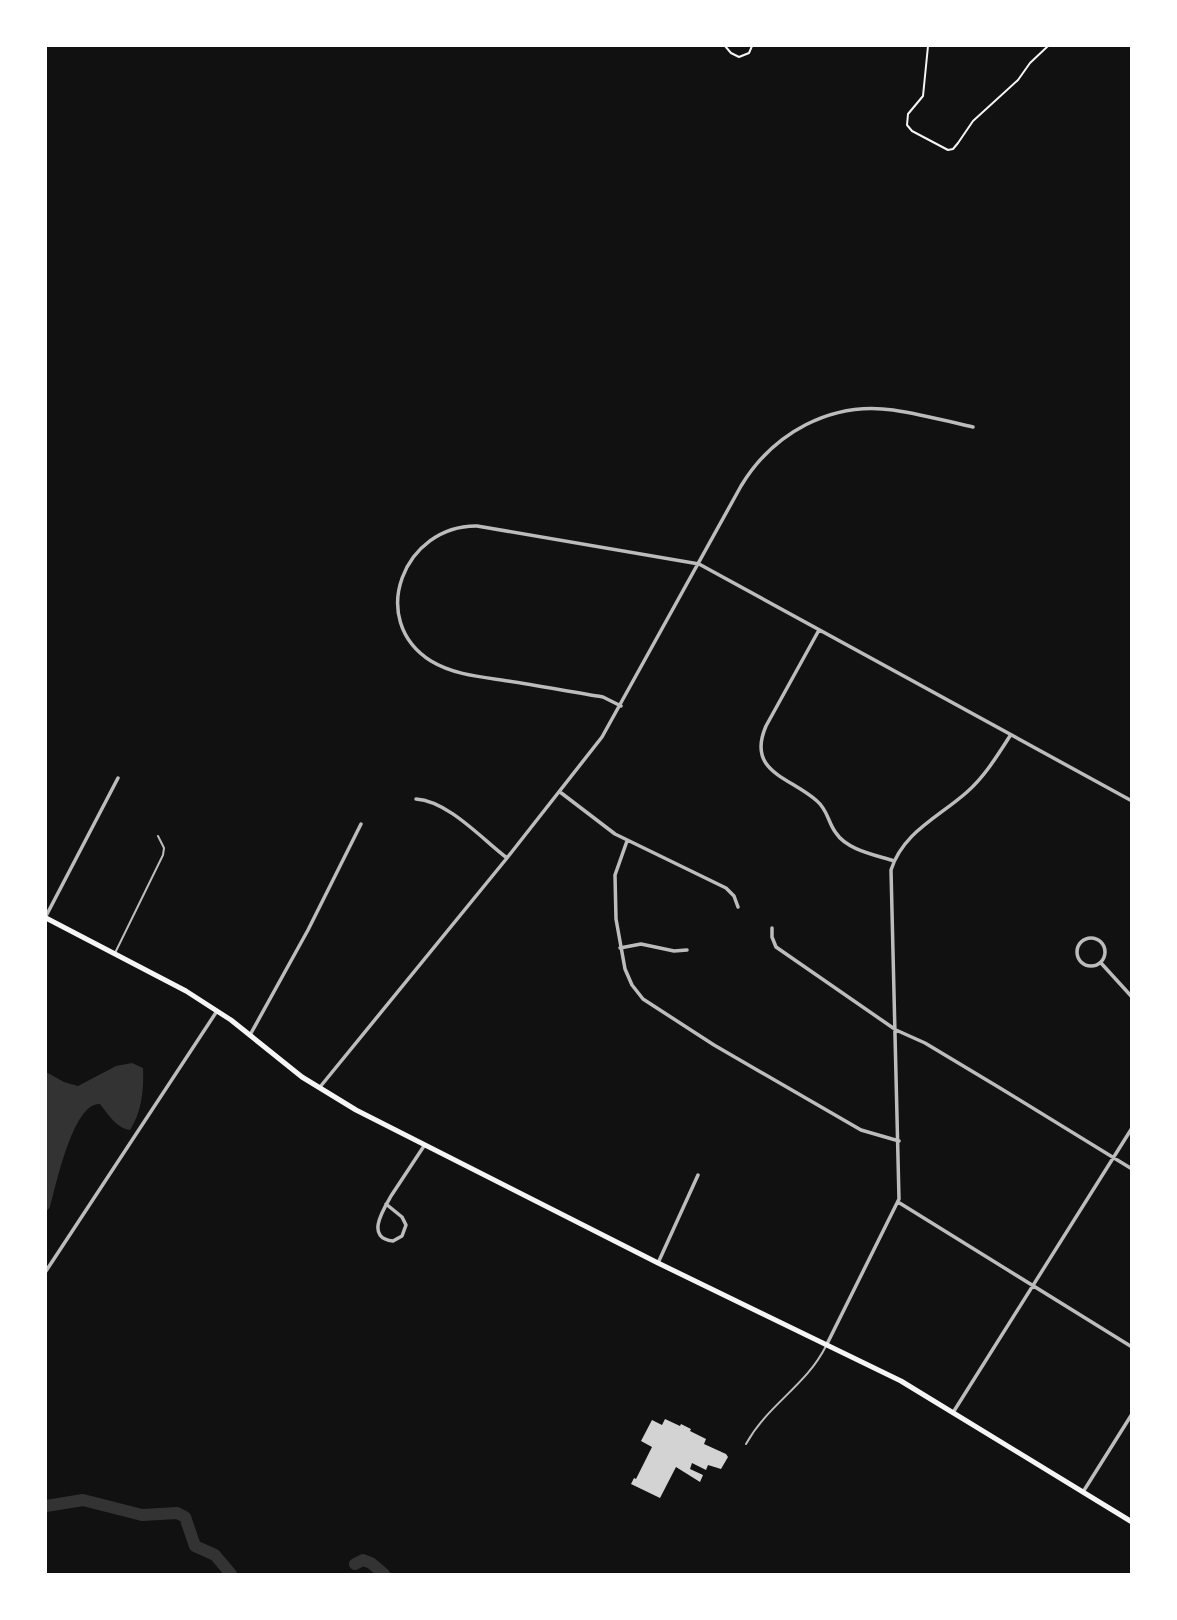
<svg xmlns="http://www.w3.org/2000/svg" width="1177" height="1620" font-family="Karla,sans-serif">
  <rect width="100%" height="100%" fill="#111"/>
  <path fill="#333" d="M132,1063l11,5c1,20 -1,44 -13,62 -14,-2 -22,-16 -30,-26 -27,-2 -44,82 -50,103l-4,5v-140l18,10 14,4 38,-20z"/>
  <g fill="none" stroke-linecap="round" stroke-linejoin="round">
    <path stroke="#333" stroke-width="12" d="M46,1506l37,-6 59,15 35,-2 8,4 10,29 20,9 16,19
      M355,1564l8,-4 8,3 13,11"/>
  </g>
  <path fill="#d3d3d3" d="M665,1419l15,7 1,-2 10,5 -1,2 16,8 -2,5 22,10 2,3 -7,12 -13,-4 -2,5 -14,-7 -2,6 13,6 -3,7 -24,-15 -16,31 -29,-14 3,-6 2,1 16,-32 -11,-6 11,-21 10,5z"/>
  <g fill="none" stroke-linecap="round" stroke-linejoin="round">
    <path stroke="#f5f5f5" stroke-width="2" d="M725,46l6,7 8,4 10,-4 3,-7
      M928,46l-5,50 -15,18 -1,11 5,6 36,19 5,-1 5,-6 15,-22 45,-41 12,-17 18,-17"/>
    <path stroke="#bcbcbc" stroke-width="2" d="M115,953l48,-98 1,-7 -6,-12
      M746,1444c22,-40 60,-58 80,-98"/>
    <path stroke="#bcbcbc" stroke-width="3.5" d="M819,630l-53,96c-20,46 24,51 51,75 11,9 11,22 19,32 11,17 40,22 58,28
      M621,706l-18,-9c-31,-5 -63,-11 -95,-16 -26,-4 -54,-6 -77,-20 -65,-41 -27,-136 46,-135l222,38 433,237
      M560,792l55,42 111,54 8,8 4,11
      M416,799c32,2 66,40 91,59
      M627,841l-12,34 1,44 9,50 7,16 11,14 71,46 147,85 38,11
      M46,916l72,-138
      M772,928v9l4,10 120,83 29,13 75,45 132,81
      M1077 952a14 14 0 1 1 28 0a14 14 0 1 1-28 0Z
      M620,948l21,-4 33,7 13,-1
      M1101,963l31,34
      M250,1035l58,-105 53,-106
      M320,1087l187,-229 95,-121 139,-251c32,-53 90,-85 152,-76 27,4 54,11 80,17
      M898,1202l234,145
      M386,1204l16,13 4,8 -4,11 -9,5c-28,-3 -10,-31 -2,-45l33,-50
      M658,1263l40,-88
      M46,1271l171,-260
      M827,1344l72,-145 -8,-329c12,-38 48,-53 76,-78 18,-16 30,-36 43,-56
      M954,1411l178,-283
      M1083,1492l49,-78"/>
    <path stroke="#f5f5f5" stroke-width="5" d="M46,918l140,73 45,29 71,57 54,33 302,153 243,118 231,141"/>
  </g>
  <rect width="1177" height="1620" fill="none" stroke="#ffffff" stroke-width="94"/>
</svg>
